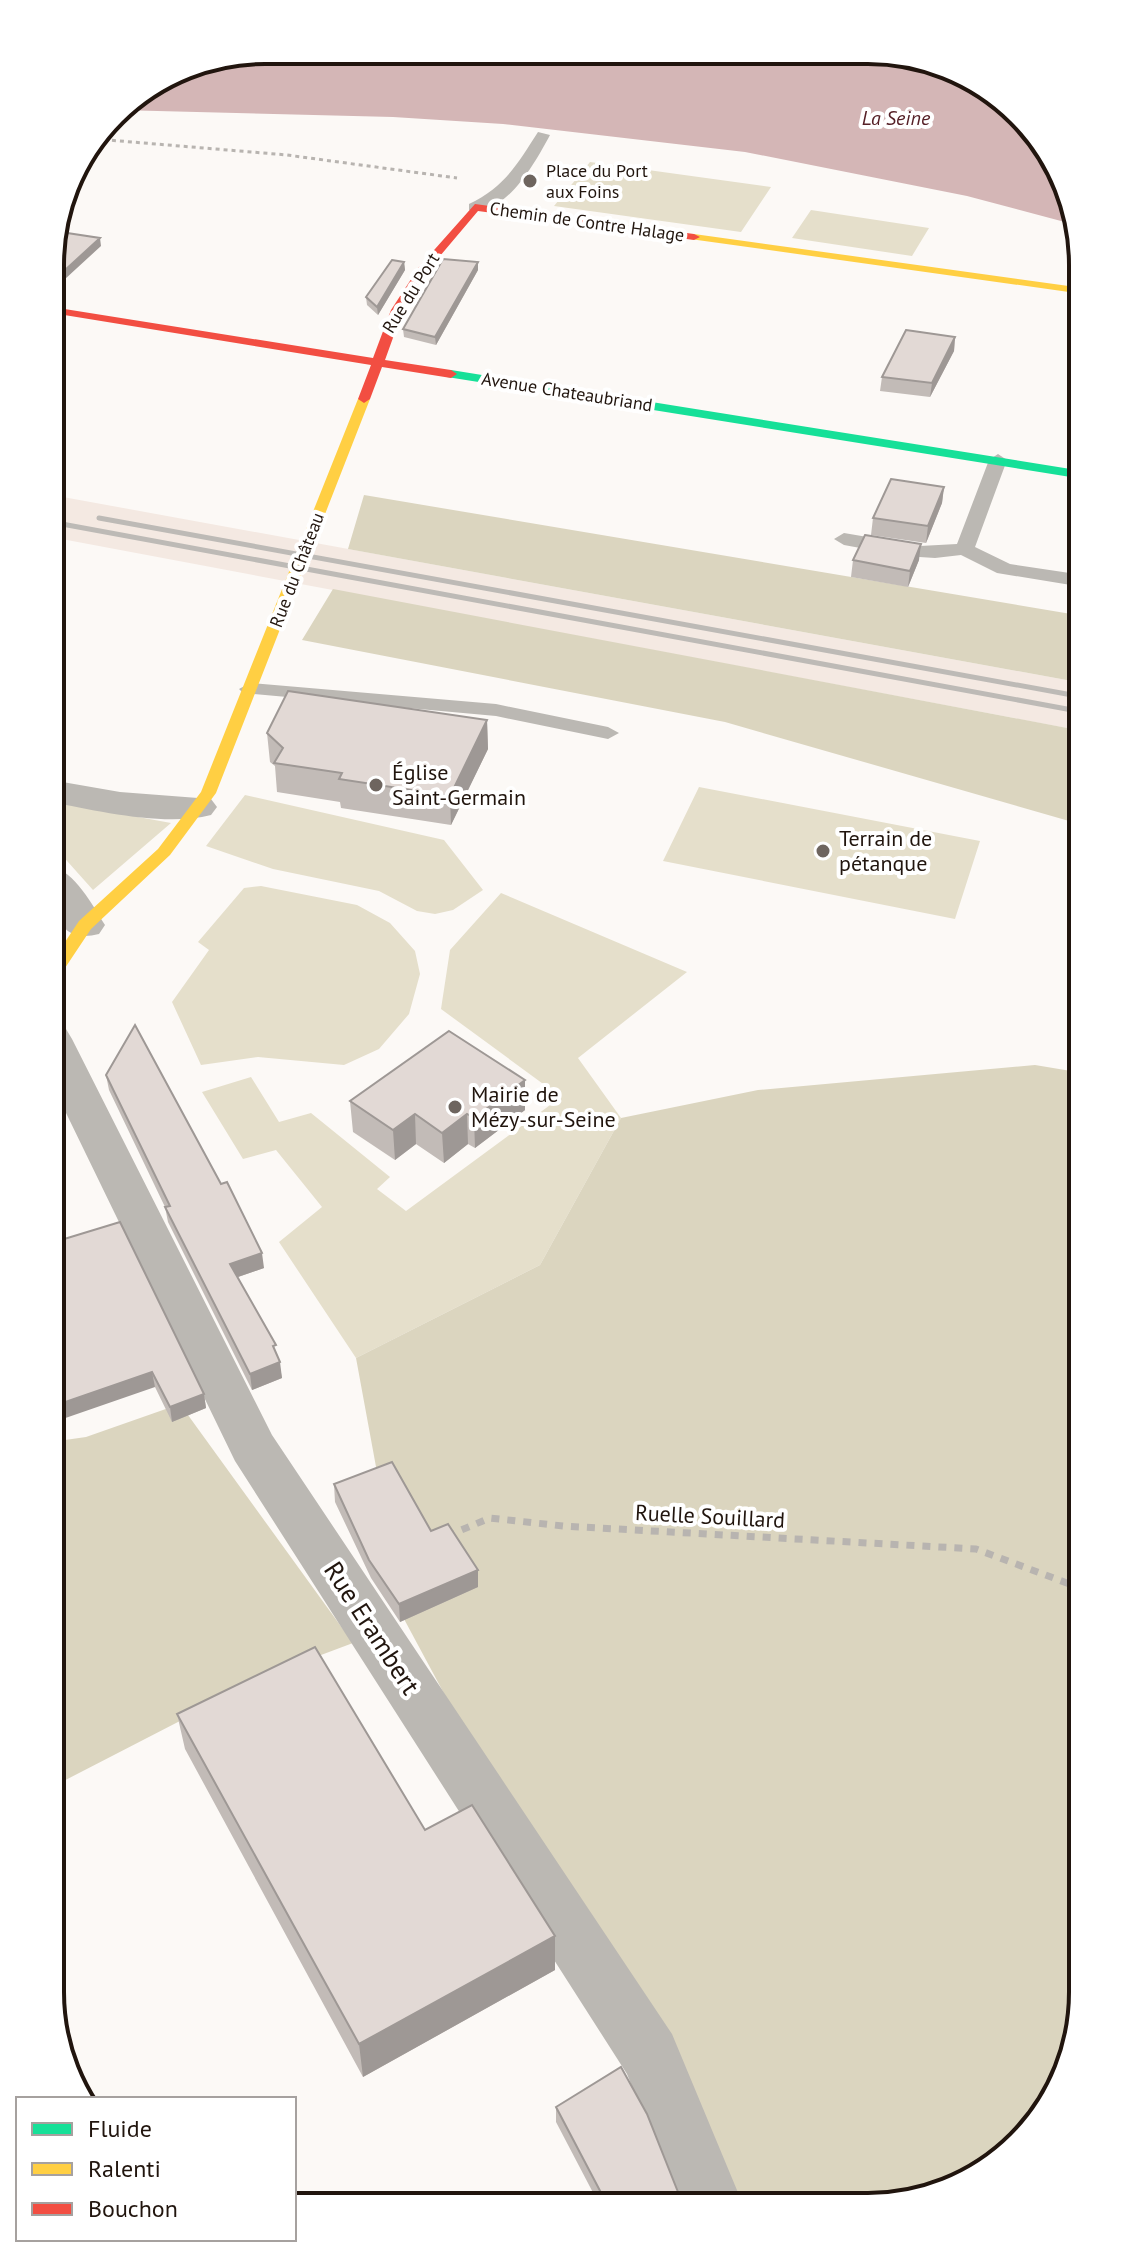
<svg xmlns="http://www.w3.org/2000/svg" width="1133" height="2257" font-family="'PT Sans',sans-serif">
  <rect width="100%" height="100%" fill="#fcf9f6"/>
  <path fill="#f4e9e2" d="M52,495l1031,188v48l-1032,-194z"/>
  <path fill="#e5dfcb" d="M590,162l181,25 -30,45 -187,-26z
    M811,210l118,18 -17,28 -120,-18z
    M699,787l281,54 -25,78 -292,-58z
    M245,795l199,45 39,50 -30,20 -18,4 -18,-3 -38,-20 -106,-22 -67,-23z
    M51,801l120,22 -78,67 -42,-47z
    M261,886l96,19 33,18 25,28 5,23 -11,40 -30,35 -35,16 -86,-8 -57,8 -29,-63 37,-52 -11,-8 46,-54z
    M501,893l186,79 -109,86 43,60 -81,147 -184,93 -77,-116 43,-35 -46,-57 -33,9 -41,-67 49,-15 28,45 32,-9 79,64 -13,12 29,22 155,-114 -120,-88 9,-59z"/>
  <path fill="#dbd5bf" d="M364,495l719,121v67l-735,-134z
    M333,589l750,142v94l-358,-103 -423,-82z
    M1035,1065l48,8v934l-45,116 -101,73 -69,11h-148l-316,-588 -48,-261 184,-93 81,-147 137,-28z
    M180,1404l173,239 -80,30 -223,115 1,-346 35,-5z"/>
  <path fill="#d4b6b6" d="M265,50l644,4 101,50 62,92 4,29 -109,-29 -222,-44 -242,-28 -110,-7 -275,-7 65,-44z"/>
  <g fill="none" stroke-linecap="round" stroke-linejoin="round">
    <path stroke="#b8b4b0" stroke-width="3" stroke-dasharray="4 4" stroke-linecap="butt" d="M96,139l191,16 170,23"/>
    <path stroke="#b8b4b0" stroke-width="7" stroke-dasharray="8 8" stroke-linecap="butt" d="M447,1536l43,-18 73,8 413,23 107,40"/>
    <path fill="#bbb8b3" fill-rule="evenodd" d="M538,132l12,3c-14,26 -44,82 -81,75v-6c36,-17 49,-41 69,-72z
      M998,454l9,6 -32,87 35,17 73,11v12l-86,-14 -36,-18 -26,3 -31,-2 -60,-11 -10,-6 10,-6 76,13 37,-2 32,-84z
      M250,683l246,21 112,23 11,6 -11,6 -112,-23 -253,-23 -4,-4z"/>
    <path fill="#bbb8b3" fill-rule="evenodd" d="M51,780l69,12 91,7 6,8 -6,8c-46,12 -113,-4 -160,-13z
      M51,866c24,6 41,38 54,59l-6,9c-47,12 -48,-35 -48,-68z
      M51,1025l15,4 6,10 200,396 400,599 72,173 -64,-1 -53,-132 -392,-613 -184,-379z"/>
    <path fill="#16e098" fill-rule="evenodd" d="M451,370l632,101v8l-636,-102v-6z"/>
    <path fill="#ffcf43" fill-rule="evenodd" d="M694,234l389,54v6l-393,-55 -2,-2z
      M364,395l6,4 -154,394 -46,62 -79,74 -34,51 -6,1v-18l28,-42 79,-72 43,-57 157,-393z"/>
    <path fill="#f24e42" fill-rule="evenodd" d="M475,204l219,30 6,3 -6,3 -216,-29 -49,58 -26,41 -18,50 66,10 6,4 -6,4 -69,-11 -12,32 -6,4 -6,-4 13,-34 -319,-52v-6l321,51 18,-48 28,-43z"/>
    <path stroke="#bdbab6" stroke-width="5" d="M99,518l984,179
      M51,522l1032,190"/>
  </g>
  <path fill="#c2bbb7" d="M404,262l1,8 -27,45 -11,-10 -1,-8z
    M478,262v8l-42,75 -32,-8 -1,-8z
    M955,337l-1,14 -24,46 -50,-6 2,-14z
    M944,487l-2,16 -16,40 -55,-8 2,-17z
    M853,560h66l-11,27 -57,-10z
    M487,720l1,29 -37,76 -110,-17 -1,-6 -63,-10 -2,-26 -5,-4 -3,-29z
    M106,1075l158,193 -26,9 40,81 4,20 -30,12 -84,-168 -3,-15 -56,-117z
    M525,1080v30l-50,38 -7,-4 -24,19 -28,-19 -21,16 -42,-28 -3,-31z
    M51,1243l153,151 2,14 -34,14 -17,-35z
    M334,1484l97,47 47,56 -78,35 -29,-44 -36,-76z
    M177,1714l248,116 130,106v34l-192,107 -178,-328z
    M556,2107l122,85 7,2 -1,12h-84l-44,-84z"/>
  <path fill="#9e9895" d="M100,238l1,8 -49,45v-9z
    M404,262l1,8 -27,45 -1,-8z
    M478,262v8l-42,75 -1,-8z
    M955,337l-1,14 -24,46 2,-14z
    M944,487l-2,16 -16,40 2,-17z
    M921,544l-2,16 -11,27 2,-16z
    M487,720l1,29 -37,76 -1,-29z
    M525,1080v30l-50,38 -1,-30z
    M415,1114l1,30 -21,16 -2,-30z
    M467,1114l1,30 -24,19 -2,-30z
    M262,1253l2,15 -32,11 -2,-15z
    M280,1362l2,16 -30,12 -2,-16z
    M152,1372l3,15 -104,36v-16z
    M204,1394l2,14 -34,14 -2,-15z
    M478,1570v17l-78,35 -1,-18z
    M555,1936v34l-192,107 -4,-33z
    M685,2194l-1,12h-18z"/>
  <path fill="#e2d9d5" stroke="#9e9895" stroke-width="2" d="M54,231l46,7 -48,44v-45z
    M443,259l35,3 -43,75 -32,-8z
    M392,260l12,2 -27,45 -11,-10z
    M906,330l49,7 -23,46 -50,-6z
    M891,479l53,8 -16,39 -55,-8z
    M865,535l56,9 -11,27 -57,-11z
    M288,691l199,29 -37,76 -111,-17 3,-6 -68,-10 9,-15 -16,-15z
    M135,1025l86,159 6,-2 35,71 -32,11 46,81 -3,1 7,16 -30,12 -85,-167 5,-1 -64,-131z
    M449,1031l76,49 -51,38 -7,-4 -25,19 -27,-19 -22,16 -43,-29z
    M120,1222l84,172 -34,13 -18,-35 -101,35v-164z
    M392,1462l39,69 17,-7 30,46 -79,34 -30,-44 -35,-76z
    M315,1647l110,183 47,-25 83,131 -196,108 -182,-330z
    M621,2067l26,47 31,78 7,2 -19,12h-58l-52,-99z"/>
  <g fill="#6e655f" stroke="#fff" stroke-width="3">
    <circle cx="530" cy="181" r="8"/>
    <circle cx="376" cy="785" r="8"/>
    <circle cx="823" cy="851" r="8"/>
    <circle cx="455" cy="1107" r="8"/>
  </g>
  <g text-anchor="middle" stroke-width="8" stroke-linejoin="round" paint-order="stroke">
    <g font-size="18" fill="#21150e" stroke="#fff" text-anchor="start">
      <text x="546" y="177">Place du Port<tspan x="546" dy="21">aux Foins</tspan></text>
    </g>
    <g font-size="18" fill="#21150e" stroke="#fff">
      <text transform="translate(587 222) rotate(8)" y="6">Chemin de Contre Halage</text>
      <text transform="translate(411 293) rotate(-58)" y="6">Rue du Port</text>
      <text transform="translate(567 392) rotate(9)" y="6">Avenue Chateaubriand</text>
      <text transform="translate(297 570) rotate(-69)" y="6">Rue du Château</text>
    </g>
    <g font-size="20" font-style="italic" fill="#562027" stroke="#fff">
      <text x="896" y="125">La Seine</text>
    </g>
    <g font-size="22" fill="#21150e" stroke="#fff" text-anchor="start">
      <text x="392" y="780">Église<tspan x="392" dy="25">Saint-Germain</tspan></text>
      <text x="839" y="846">Terrain de<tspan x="839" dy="25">pétanque</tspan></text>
      <text x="471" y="1102">Mairie de<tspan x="471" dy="25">Mézy-sur-Seine</tspan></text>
    </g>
    <g font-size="22" fill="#21150e" stroke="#fff">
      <text transform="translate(710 1516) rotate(3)" y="8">Ruelle Souillard</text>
    </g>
    <g font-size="26" fill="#21150e" stroke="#fff">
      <text transform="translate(372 1628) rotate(57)" y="9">Rue Erambert</text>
    </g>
  </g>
  <path d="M0 0H1133V2257H0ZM265 64H868A201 201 0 0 1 1069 265V1992A201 201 0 0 1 868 2193H265A201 201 0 0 1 64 1992V265A201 201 0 0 1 265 64Z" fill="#fff" fill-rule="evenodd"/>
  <path fill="none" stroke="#21150e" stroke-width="4" d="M265 64H868A201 201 0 0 1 1069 265V1992A201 201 0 0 1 868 2193H265A201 201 0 0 1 64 1992V265A201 201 0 0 1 265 64Z"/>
  <rect x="16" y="2097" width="280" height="144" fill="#ffffff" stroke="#a6a19f" stroke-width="2"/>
  <rect x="32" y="2123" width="40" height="12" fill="#16e098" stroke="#a6a19f" stroke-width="2"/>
  <text x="88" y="2137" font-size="24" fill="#21150e">Fluide</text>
  <rect x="32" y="2163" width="40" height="12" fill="#ffcf43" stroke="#a6a19f" stroke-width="2"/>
  <text x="88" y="2177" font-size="24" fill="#21150e">Ralenti</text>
  <rect x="32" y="2203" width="40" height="12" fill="#f24e42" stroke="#a6a19f" stroke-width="2"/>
  <text x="88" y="2217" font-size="24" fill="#21150e">Bouchon</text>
</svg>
